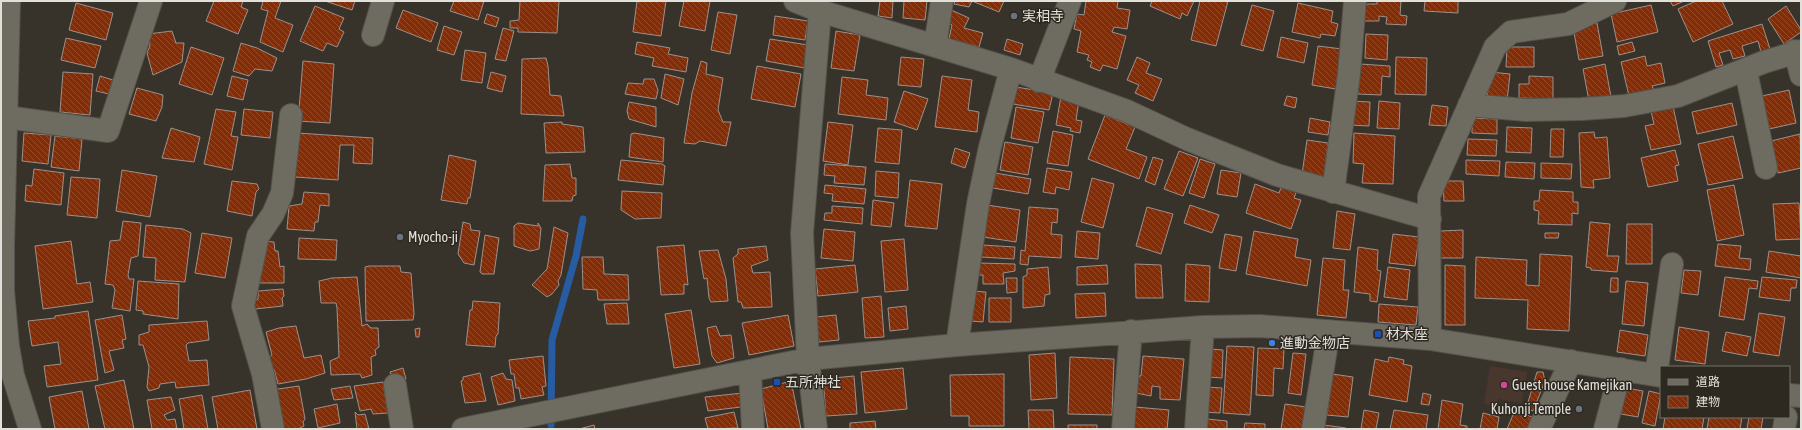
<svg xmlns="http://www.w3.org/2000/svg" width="1802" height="430" font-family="'Asap Condensed','Noto Sans JP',sans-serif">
  <defs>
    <pattern id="building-back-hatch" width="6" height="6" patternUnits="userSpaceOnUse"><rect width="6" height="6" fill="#832d07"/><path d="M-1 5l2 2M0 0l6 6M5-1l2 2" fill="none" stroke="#944b2b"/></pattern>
  </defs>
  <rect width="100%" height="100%" fill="#37332b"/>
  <path fill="#49372e" d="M1490,366l37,6 -5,31 -24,-4 -2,7 -12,-2z"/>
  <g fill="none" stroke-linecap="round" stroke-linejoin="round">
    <path stroke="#275ba2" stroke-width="7" d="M551,425l1,-85 24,-84 7,-37"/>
  </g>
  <path fill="url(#building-back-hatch)" stroke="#9c908c" d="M214,1h29l-2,6 7,3 -10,24 -32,-13z
    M263,1h18l-6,17 18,7 -10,27 -23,-10 8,-31 -7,-2z
    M325,1h30l-3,9z
    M454,1h30l-6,19 -28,-9z
    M520,1h39l-2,32 -39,-1v-4h-8v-7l9,-1z
    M637,1h29l-5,35 -28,-4z
    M684,1h26l-5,30 -26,-5z
    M880,1h13l-1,17 -14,-2z
    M904,1h23l-2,19 -22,-2z
    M955,1h49l-5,11 -27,-11 -3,6 -15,-3z
    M1086,1h32l-1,7 13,2 -3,19 -13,-2 -2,5 14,4 -9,33 -14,-4 -3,6 -10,-4 2,-5 -5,-2 2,-5 -12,-3 4,-21 -7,-2 3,-15 7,1z
    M1152,1h42l-7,15 -5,-3 -2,6 -30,-13z
    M1200,1h28l-12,45 -25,-6z
    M1377,1h24l-1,14 7,1 -1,9 -20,-1 1,-7 -8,-1v5h-19l1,-17h16z
    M1425,1h33v12l-34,-2z
    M1670,1h14l-11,5z
    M1696,1h26l11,23 -40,18 -15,-33z
    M76,3l37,10 -7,27 -37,-10z
    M1298,3l35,8 -2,11 7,2 -3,12 -14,-2 -1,4 -28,-6z
    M1252,5l22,6 -11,40 -22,-6z
    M1651,5l7,27 -41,10 -6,-28z
    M315,6l29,12 -5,11 5,3 -7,15 -10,-4 -4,8 -23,-10z
    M1786,6l15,24v2l-17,12 -16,-25z
    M949,9l20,9 -5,10 19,5 -4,14 -30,-8 3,-14 -5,-3z
    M403,10l35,13 -7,19 -35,-14z
    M718,12l19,3 -7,39 -19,-4z
    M487,14l12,4 -3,9 -12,-4z
    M775,16l33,5 -3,19 -32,-5z
    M1597,23l6,33 -24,4 -6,-33z
    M1762,24l8,25 -9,3 -3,-11 -16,5 3,10 -12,3 -3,-9 -11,3 4,12 -7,2 -8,-26z
    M444,26l18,6 -8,23 -17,-5z
    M503,28l11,3 -8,30 -11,-2z
    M172,31l4,12h8l-2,19 -29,13 -6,-22 3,-7 -2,-12z
    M836,31l24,4 -6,36 -23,-3z
    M1366,34l22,1 -1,25 -22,-2z
    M1281,37l27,6 -4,20 -27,-6z
    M66,38l35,8 -6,22 -34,-8z
    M770,39l38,6 -3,23 -39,-7z
    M1007,39l16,5 -3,11 -16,-5z
    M637,42l33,6 -2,6 20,4 -2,14 -34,-6 2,-8 -19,-4z
    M1632,42l3,9 -16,4 -2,-9z
    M241,43l16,5 20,10 -5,13 -17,-2 -6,7 -16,-5z
    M1318,46l24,3 -6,40 -24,-4z
    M191,47l33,11 -12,37 -33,-11z
    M1507,47h27v20h-28z
    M465,50l21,3 -4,30 -21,-3z
    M1645,56l2,10 14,-3 4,20 -13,3 2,4 -25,6 -8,-34z
    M901,57l23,2 -3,28 -23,-2z
    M1137,57l13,6 -4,10 16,6 -9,22 -18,-8 4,-8 -12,-5z
    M1396,57l31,1 -1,37 -31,-1z
    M546,58l2,8 2,29 11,1 3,20 -43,-2 1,-55z
    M303,61l31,3 -4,59 -32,-2z
    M701,61l6,2 -1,11 17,4 -5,32 5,12h8l-5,24 -26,-5 -5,3 -11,-1 8,-50z
    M1360,64l30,2v11l-8,-1 -1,19 -23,-1z
    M1605,64l6,33 -22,4 -6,-32z
    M757,66l44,8 -6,33 -44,-8z
    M63,72l30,2 -3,41 -30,-3z
    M491,72l15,4 -4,16 -15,-4z
    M1490,72l20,2 -3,27 -20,-3z
    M665,74l19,5 -6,26 -17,-7z
    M100,76l13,4 -4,14 -13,-3z
    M232,76l16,4 -5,20 -16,-4z
    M942,76l30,4 -4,30 11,2 -2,20 -42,-5z
    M1529,76l24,1v22l-34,-1v-14h10z
    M842,77l26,3 -2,15 22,3 -2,22 -48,-6z
    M644,79h10l4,11 -2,9 -31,-5 3,-11 15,1z
    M1016,87l37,6 -4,17 -36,-6z
    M137,88l26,7 -1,12 -6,14 -27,-7z
    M1789,90l7,33 -27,6 -7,-33z
    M904,91l24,8 -11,31 -23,-8z
    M1061,96l18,4 -3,20 6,1 -2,12 -10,-2 1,-3 -15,-3z
    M1287,96l10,2 -2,10 -11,-3z
    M1350,101l20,1 -1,24 -20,-1z
    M1379,101l21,2 -1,26 -22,-1z
    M629,102l27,5v20l-27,-8 -2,-8z
    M1732,103l5,22 -40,9 -5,-22z
    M1432,105l16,2 -2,19 -17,-1z
    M1673,106l8,38 -30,6 -6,-24 9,-2 -3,-13z
    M1016,107l28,5 -6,31 -27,-5z
    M216,109l20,3 -5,24 7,1 -6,33 -28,-6z
    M244,109l29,3 -3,26 -29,-3z
    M1105,115l30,12 -9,22 21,8 -8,22 -51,-20z
    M1310,118l20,4 -2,13 -20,-3z
    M1472,118l25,1v15l-25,-1z
    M562,122v2l21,3 2,25 -39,1 -2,-30z
    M828,122l25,3 -5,40 -25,-4z
    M1507,127l25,1 -1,25 -25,-1z
    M171,128l29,9 -6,25 -32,-4z
    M878,128l24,2 -3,34 -24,-2z
    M1551,129h13l-1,28h-13z
    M1053,131l20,4 -5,31 -21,-3z
    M1594,132l1,6 12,-1 3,41 -17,2 1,8 -13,-1 -2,-54z
    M24,133l27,2 -3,29 -26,-3z
    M297,133l76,5 -1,26 -19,-1 1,-18h-14l-2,35 -43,-3z
    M634,133l30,5 -1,24 -34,-5 2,-23z
    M1354,133l41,3 -2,48 -31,-1 2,-19 -11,-1z
    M1800,134l1,34 -23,5 -7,-32z
    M55,136l27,3 -3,32 -28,-4z
    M1733,136l10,42 -35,7 -10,-41z
    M1468,139l29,1 -1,16 -29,-1z
    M1307,140l21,3 -4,34 -22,-3z
    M1005,142l28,5 -5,28 -28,-5z
    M955,148l15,5 -5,15 -14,-5z
    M1675,150l4,15 -4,1 3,15 -30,6 -7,-29z
    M1179,151l19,7 -15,38 -19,-7z
    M449,155l27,6 -6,37h-2l-1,6 -26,-4z
    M1153,157l10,3 -8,25 -10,-4z
    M1200,159l15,5 -11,34 -15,-5z
    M621,160l41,4 3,2 -2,19 -45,-5z
    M1466,160l34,1 -1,15 -33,-2z
    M1506,162l29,1 -1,16 -29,-2z
    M1541,163l31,1 -1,15 -30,-1z
    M570,164l2,14h4v17l-3,1 -1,5h-29l2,-36z
    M825,164l41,3 -2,18 -30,-2 1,-7 -11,-1z
    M1047,168l25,4 -3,18 -13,-3 -1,7 -12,-2z
    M34,169l30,4 -3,32 -36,-4 1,-16 6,1z
    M122,170l35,6 -7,41 -34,-6z
    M1221,170l20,3 -4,24 -20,-3z
    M876,171l23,2 -1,25 -23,-2z
    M995,173l36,6 -3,15 -35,-6z
    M71,177l29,2 -3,39 -30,-3z
    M1092,178l22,6 -11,44 -22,-6z
    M910,180l32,4 -5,45 -32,-3z
    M232,181l25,3 2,5 -3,3 -4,24 -25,-5z
    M1443,181h20l1,20h-20z
    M1255,184l24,9 3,-8 15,5 -3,8 7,2 -10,29 -45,-16z
    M825,185l41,4 -2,15 -32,-3 1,-7 -9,-1z
    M1734,185l10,50 -27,6 -10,-51z
    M1540,190l33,2v10h5v12l-6,-1v12l-34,-1 1,-13 -5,-1v-9h5z
    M622,191l40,2 -1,25 -26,1 -14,-9z
    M304,192l25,2v12l-9,-1 -2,17h-3l-1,9 -27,-2 2,-23 13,-2z
    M873,200l21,3 -3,24 -20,-2z
    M1799,203l2,36 -25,1 -3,-36z
    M987,205l33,5 -4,32 -33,-5z
    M1190,205l29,10 -7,18 -28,-10z
    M832,206l31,2 -1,16 -38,-4 1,-7h7z
    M1029,207l29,2 -1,14 -5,-1 -1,12 11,1 -1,23 -32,-2 -1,9 -8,-1 1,-14 4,1z
    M1147,207l26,7 -12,40 -25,-8z
    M1337,211l18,3 -5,36 -17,-2z
    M123,221l18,2 -3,33 -7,2 -3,17 1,4h5l-4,32 -18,-3 3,-18 -2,-5 -8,-1 5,-43 10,-1z
    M463,222l7,2 1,6 9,1 -6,34 -10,-2 -6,-9z
    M1590,222l20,2 -3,32h12l-2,16 -26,-2v-2l-5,-1z
    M518,223l20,3v-3l3,5 -2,21 -9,2 -16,-5v-20z
    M1627,224h25v40h-26z
    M146,225l37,4 8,4 -6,49 -30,-2 1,-22 -13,-1z
    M554,227l14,6 -7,42 -3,6 1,4 -7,9 -5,3 -15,-12 15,-16z
    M824,229l31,3 -2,29 -32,-3z
    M1463,230v28h-23v-27z
    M1077,231l23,2 -2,26 -23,-2z
    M1254,231l44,8 -3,18 16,3 -4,26 -61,-12z
    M202,233l30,5 -7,40 -30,-5z
    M1545,233h14l-1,5h-13z
    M1225,234l17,3 -6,34 -17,-3z
    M1393,234l26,3 -4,29 -26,-3z
    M485,235l14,3 -5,36h-12l-2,-2z
    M299,238l38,2 -1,20 -38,-1z
    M904,239l4,51 -23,2 -4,-51z
    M71,241l6,43 13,-2 3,20 -50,7 -8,-63z
    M263,241l11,1 1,9h3l2,16 4,-1v17h-24l-2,-17z
    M1718,244l23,2 -2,12 12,1 -1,11 -35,-4z
    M684,245l4,40 -4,-1v10l-23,1 -4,-48z
    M982,245l33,2 -1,12 -33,-2z
    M766,246l2,14 -17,6 2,7 17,-1 2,35 -29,1 -2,-6h-3l-5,-44 5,-4v-5z
    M1358,247l20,3 -1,20 4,1 -4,31 -7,-1v-7l-16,-2z
    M718,250l8,29 2,22 -17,1 -2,-4 -2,-20 -3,1 -5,-28z
    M1769,251l32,5v22l-35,-6z
    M1540,254l32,2 -3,75 -42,-2 1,-29 -53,-2 1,-41 51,3 -1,25 13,1z
    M582,257h21l1,17 24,1 1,25h-31l-1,-10 -14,-1z
    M1323,258l22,2 -2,30h6l-3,28 -29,-3z
    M978,263l37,1v7l-12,2 1,11h-21v-9h-5z
    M1135,264l26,1 2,33h-27z
    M1186,264l24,2 -1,36 -24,-1z
    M855,265l3,27 -40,4 -3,-27z
    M1107,265l1,19 -31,1v-18z
    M1445,265l20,1v59h-20z
    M369,266h31l1,6 10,1 3,41 -1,6 -47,1 -1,-54z
    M1048,267l2,27 -5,1 -1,11 -21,2v-31l4,-2v-6z
    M1388,267l22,3 -3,30 -23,-3z
    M1684,270l17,1 -3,24 -17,-2z
    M357,277l5,49 5,-2 4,4h7l1,19 -4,3 1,5 -5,2 1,18 -10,3 -2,-4 -29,1 -1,-14 9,-4 -2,-49 -1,-5h-15l-2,-22 13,-3z
    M1725,277l33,4 -1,8 -8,-1 -5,32 -25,-4z
    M1762,277l35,3 -1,8h-5l-1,13 -31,-4z
    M1006,278h11v14l-10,1z
    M1611,278h7v14h-8z
    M138,281l41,3 -1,35 -35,-5v-3l-7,-1z
    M1626,281l22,2 -4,43 -22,-2z
    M283,289l1,7 -2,2 1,8 -28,3 -2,-7 5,-3v-8z
    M972,291l14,1 -3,30 -13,-1z
    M1105,293l1,23 -30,2 -1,-24z
    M881,296l3,41 -19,1 -3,-40z
    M989,298h22v24h-22z
    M473,301l27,2 -2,31 -2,2 -1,11 -29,-2 4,-35h2z
    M627,303l2,21h-22l-3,-20z
    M1379,304l39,3 -2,18 -38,-3z
    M906,306l2,23 -18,2 -2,-23z
    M691,310l9,54 -26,4 -9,-54z
    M88,311l10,69 -51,7 -3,-21 17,-2 -3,-22 -26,4 -4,-25 27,-3v-2z
    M1759,313l26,4 -6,39 -26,-4z
    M122,315l4,24 -4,1 2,8 -15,3 5,19 -9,3 -10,-53z
    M788,315l6,31 -45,9 -7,-32z
    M836,315l3,25 -20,2 -3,-25z
    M207,321l2,19 -21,3 -2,2 3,16 18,-1 2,25 -33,3 -1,-6 -15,2 -1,4 -10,3 -2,-4 2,-20 -6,-22h-4v-10l10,-3v-7z
    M296,326l8,32 17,-3 4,18 -19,6 -28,5 -4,-15h-5l-2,-10 5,-4 -6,-23 13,-4z
    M716,326l4,10 11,-1 3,23 -17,5 -5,-7 -5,-28z
    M1679,327l30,5 -4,32 -30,-4z
    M420,328l-1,9h-3l-1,-8z
    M1620,330l28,5 -3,21 -28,-4z
    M1726,332l25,5 -4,19 -25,-5z
    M1227,346l27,1 -4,68 -27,-2z
    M1258,348l26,1 -1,20 -9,-1 -1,28 -17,-1z
    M1210,349l13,1 -1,28 -14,-1z
    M1055,353l2,45 -26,2 -2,-45z
    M1293,353l13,1 -5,41 -13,-2z
    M543,356l3,30 -4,1 2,8 -23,4 -2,-11h-3l-2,-14h-3l-2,-14z
    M1143,356l41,3 -4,41 -20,-1v-12l-8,-1 -1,10 -15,-3 3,-17h2z
    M1070,357l44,2 -2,56 -44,-1z
    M1389,357l15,3 -1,4 9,2 -5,36 -38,-7 6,-36 13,3z
    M403,368l3,11 -12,3 -4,-10z
    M903,368l4,41 -42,4 -4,-41z
    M1537,372h6l2,9 -12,30 -7,-2z
    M480,373l6,28 -21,2 -4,-22 2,-1v-3z
    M503,373l3,6 6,1 3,21 -17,4 -7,-28z
    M1004,374v52h-35v-10h-18l-1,-41z
    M1332,374l21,3 -5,40 -21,-2z
    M854,376l3,38 -31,2 -3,-37z
    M124,380l10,49h-29l-10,-43z
    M791,381l10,48h-33l-7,-40z
    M383,382l5,31 -15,1 -2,-5 -11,2 -6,-25z
    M299,386l6,33 -2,3 1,4 -6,3h-15l-13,-37 8,-3z
    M350,386l3,12 -19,2 -3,-11z
    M1206,387l16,1 -2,25 -16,-1z
    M1626,388l17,3 -5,26 -17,-3z
    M250,390l7,39h-39l-6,-32z
    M82,391l7,38h-34l-6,-32z
    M1649,391l12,3 -6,32 -13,-3z
    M743,393l2,5 -5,3 1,6 -33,4 -3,-14z
    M1423,393l8,2 -2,10 -8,-1z
    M202,395l6,34h-24l-5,-30z
    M171,397l4,13 -11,5 3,5 8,-1 2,10h-25l-5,-29z
    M1442,400l21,4 -3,21 7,1v3h-29z
    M337,404l3,19 -22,5 -4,-19z
    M1285,404l21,3 -4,22h-21z
    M1135,407l34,3 -2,19h-33z
    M1028,410h25l1,19h-25z
    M1364,410l15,3 -3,16h-15z
    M1394,410l34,5 -2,14h-36z
    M1515,410l17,7 -5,12h-20z
    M355,412l3,3 7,-1 4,15h-12z
    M734,412l4,16 -30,1 -3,-11z
    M1483,413l16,4 -2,12h-17z
    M1665,417h39l-2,12h-39z
    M1709,417h33l-2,12h-33z
    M1749,417h14l-2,12h-14z
    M1207,419l20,2v8h-21z
    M875,421l1,8h-26v-6z
    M1245,423l20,1v5h-21z
    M594,425l1,4h-16z
    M1068,425h29v4h-29z
    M1324,425l22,3v1h-23z"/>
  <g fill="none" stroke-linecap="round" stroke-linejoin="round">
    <g stroke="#55524b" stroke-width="24">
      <path id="minor" d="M9,1l-6,246v43l5,56 5,29 17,54
        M795,1l25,10 191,58 116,42 60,28 90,36 153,44
        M373,35l10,-34
        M935,46l7,-45
        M1795,51l6,24
        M1746,71l20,97
        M1039,81l31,-80
        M1469,105l57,5 56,-1 42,-3 54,-10 86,-34 37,-11
        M6,117l102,14 43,-130
        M1333,192l16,-118 6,-73
        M1430,339l-1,-143 66,-149 16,-15 57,-8 47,-23
        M957,345l21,-141 12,-57 21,-78
        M750,372l3,57
        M1656,375l16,-111
        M395,385l7,44
        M1789,395l12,1
        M273,429l-10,-55 -20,-68 15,-70 15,-22 9,-21 9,-78
        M463,429l345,-70 149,-14 246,-18 57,-1 170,13 231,37
        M816,429l-8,-70 -6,-126 18,-222
        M1123,429l8,-98
        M1196,429l7,-102
        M1313,429l16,-98
        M1539,429l32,-68
        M1605,429l16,-60
        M1784,429l2,-12"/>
    </g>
    <use href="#minor" stroke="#6e6b61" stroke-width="22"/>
  </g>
  <g fill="#6b7280" stroke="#2d2921" stroke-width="1.5">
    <circle cx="1014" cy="16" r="4"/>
    <circle cx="400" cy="237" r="4"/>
    <circle cx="1579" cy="409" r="4"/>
  </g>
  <g fill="#1a4fb4" stroke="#2d2921" stroke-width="1.5">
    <rect x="1374" y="330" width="8" height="8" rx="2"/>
    <rect x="773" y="378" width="8" height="8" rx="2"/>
  </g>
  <circle fill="#3f7fe0" stroke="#2d2921" stroke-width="1.5" cx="1272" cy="343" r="4"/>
  <circle fill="#d1479c" stroke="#2d2921" stroke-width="1.5" cx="1504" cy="385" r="4"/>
  <g text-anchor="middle" stroke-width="3" stroke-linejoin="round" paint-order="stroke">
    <g font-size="14" fill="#e2e0db" stroke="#2d2921" text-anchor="start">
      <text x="1022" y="21">実相寺</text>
      <text x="408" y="242">Myocho-ji</text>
      <text x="1386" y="339">材木座</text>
      <text x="1280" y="348">進動金物店</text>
      <text x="785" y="387">五所神社</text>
      <text x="1512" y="390">Guest house Kamejikan</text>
      <text x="1571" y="414" text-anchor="end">Kuhonji Temple</text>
    </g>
  </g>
  <rect width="1802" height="430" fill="none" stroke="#e2e0db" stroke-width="4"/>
  <rect x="1660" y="366" width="130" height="52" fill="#2d2921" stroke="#75726b"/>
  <rect x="1668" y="379" width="20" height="6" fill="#6e6b61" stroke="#75726b"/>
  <text x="1696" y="386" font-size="12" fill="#e2e0db">道路</text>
  <rect x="1668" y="396" width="20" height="12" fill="url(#building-back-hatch)" stroke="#75726b"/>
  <text x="1696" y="406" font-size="12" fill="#e2e0db">建物</text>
</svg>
